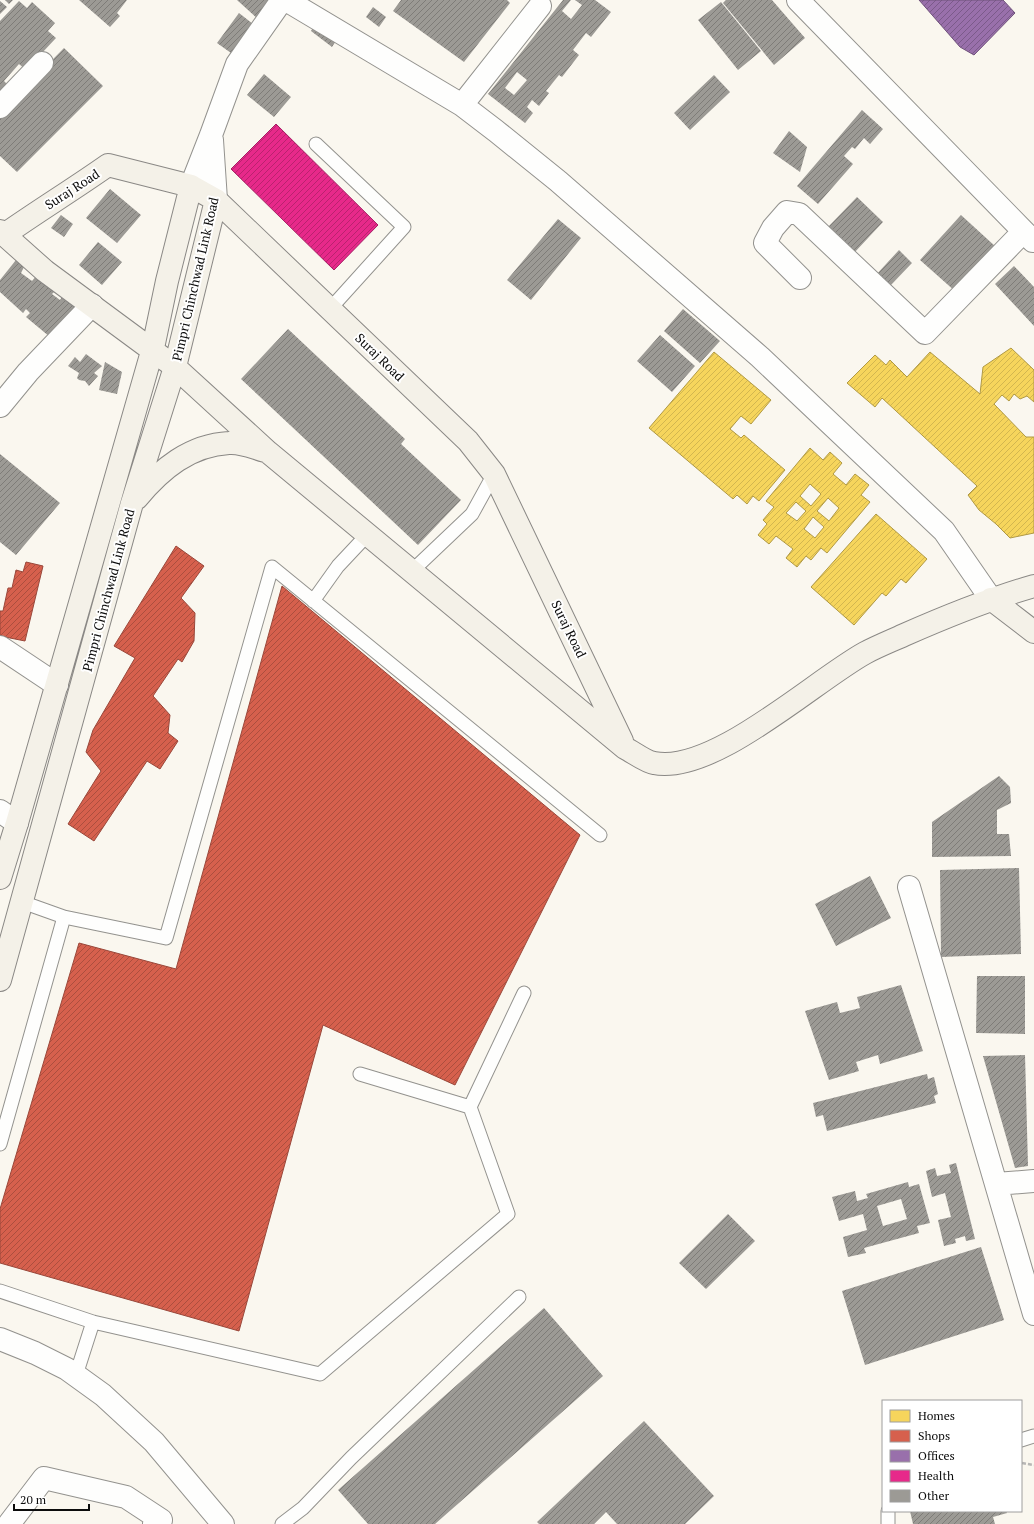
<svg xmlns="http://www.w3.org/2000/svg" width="1034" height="1524" font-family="'PT Serif',serif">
  <defs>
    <pattern id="homes-hatch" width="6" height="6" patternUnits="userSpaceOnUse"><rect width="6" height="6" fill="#f6d55c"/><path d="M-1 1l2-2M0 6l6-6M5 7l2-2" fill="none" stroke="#d2b64f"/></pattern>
    <pattern id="shops-hatch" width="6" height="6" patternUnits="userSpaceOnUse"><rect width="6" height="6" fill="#d6604d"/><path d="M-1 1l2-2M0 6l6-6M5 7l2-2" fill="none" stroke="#ac4e3e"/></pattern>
    <pattern id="offices-hatch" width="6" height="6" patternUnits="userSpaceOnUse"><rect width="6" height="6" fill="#9970ab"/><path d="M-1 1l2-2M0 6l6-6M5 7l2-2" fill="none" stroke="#7b5a8a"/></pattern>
    <pattern id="health-hatch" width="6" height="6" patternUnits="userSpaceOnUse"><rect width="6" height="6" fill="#e7298a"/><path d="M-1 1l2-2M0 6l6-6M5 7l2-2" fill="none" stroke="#ba226f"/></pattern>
    <pattern id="building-hatch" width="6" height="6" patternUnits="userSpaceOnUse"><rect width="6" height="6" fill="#9c9a95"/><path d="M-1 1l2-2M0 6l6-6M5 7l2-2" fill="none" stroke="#7e7c78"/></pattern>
  </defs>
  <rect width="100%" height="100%" fill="#faf7ef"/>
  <path fill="url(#homes-hatch)" stroke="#b09944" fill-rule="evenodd" d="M1011,348l23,22v32l-7,-6 -7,3 -6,-5 -5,7 -7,-6 -8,9 32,33h8v96l-24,5 -14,-14 -17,-14 -11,-15 9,-9 -95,-88 -7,9 -28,-24 28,-28 11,10 4,-5 17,17 23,-25 50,42 3,-27z
    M714,352l57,48 -20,24 -10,-8 -11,13 11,9 3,-3 41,35 -26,31 -6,-5 -6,8 -10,-9 -4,4 -84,-71z
    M810,448l13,12 7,-8 12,11 -9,11 13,11 9,-11 14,11 -8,10 9,7 -43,51 -6,-5 -10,12 -5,-4 -9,11 -11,-9 7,-9 -17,-13 -7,8 -11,-9 9,-11 -4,-4 11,-13 -8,-6zM810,484l11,10 -10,12 -11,-10zM828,498l11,10 -10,13 -12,-10zM796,502l10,9 -9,10 -11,-8zM813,517l11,10 -9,11 -11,-9z
    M876,514l51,45 -21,24 -5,-4 -15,17 -4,-3 -28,32 -43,-38z"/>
  <path fill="url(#shops-hatch)" stroke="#99473a" d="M176,546l28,20 -23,32 14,15 -1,28 -12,21 -4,-3 -25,37 17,19 -2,18 10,8 -18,28 -13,-8 -53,80 -26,-17 33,-53 -15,-19 7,-22 42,-72 -21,-12z
    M26,562l17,4 -18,75 -25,-5v-25h3l5,-23h4l4,-18 7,2z
    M282,586l298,249 -125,250 -132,-60 -84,306 -239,-68v-54l79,-266 97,26z"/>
  <path fill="url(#offices-hatch)" stroke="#6f527b" d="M919,0h84l12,13 -41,42 -14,-8z"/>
  <path fill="url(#health-hatch)" stroke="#a52064" d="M276,124l102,101 -44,45 -103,-101z"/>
  <path fill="url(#building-hatch)" fill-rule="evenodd" d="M5,0h8l-4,4z
    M79,0h48l-10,13 3,3 -10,11z
    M237,0h37l-16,19z
    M401,0h106l3,3 -46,59 -71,-51z
    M563,0h8l-9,11 9,8 11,-14 -7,-5h20l16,12 -20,25 -5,-4 -13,17 6,5 -17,22 -3,-2 -13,16 3,2 -10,13 -7,-6 -5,7 6,6 -8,10 -37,-29zM517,72l10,8 -13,15 -9,-7z
    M726,0h46l33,38 -31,27 -51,-62z
    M0,1l7,6 -7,7z
    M19,1l8,7 5,-6 23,21 -7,8 8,7 -30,32 -7,-6 -15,17 7,7 -11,11v-78z
    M721,2l40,49 -23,19 -40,-50z
    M373,7l13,10 -7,10 -13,-10z
    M239,13l14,11 -22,29 -14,-10z
    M318,21l21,15 -7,11 -21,-16z
    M64,48l39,38 -86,86 -17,-16v-43z
    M264,74l27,23 -17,20 -27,-22z
    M714,75l16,17 -40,38 -16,-17z
    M862,110l21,19 -13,15 -6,-6 -9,11 -3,-2 -8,9 9,8 -35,40 -21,-18z
    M789,131l18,16 -7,25 -27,-19z
    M110,189l31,26 -24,28 -31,-25z
    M857,197l26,25 -29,31 -27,-25z
    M61,215l12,9 -9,13 -13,-9z
    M961,215l35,32 -40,45 -36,-32z
    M558,219l23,19 -50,62 -24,-20z
    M98,242l24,20 -20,23 -23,-20z
    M899,250l13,13 -24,25 -13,-12z
    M16,260l8,7 -3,6 11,8 5,-6 19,15 -4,4 8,6 5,-7 19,15 -28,34 -30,-25 4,-4 -4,-4 -3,4 -23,-21v-12z
    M1014,266l20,21v39l-39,-42z
    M683,309l37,32 -20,22 -36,-32z
    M288,329l117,110 -4,5 60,56 -43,45 -177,-166z
    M660,335l35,31 -23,26 -35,-31z
    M86,354l16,12 -8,7 4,3 -9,10 -4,-5 -6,-1 -2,-2 2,-5 -11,-7 7,-9 5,5z
    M105,362l17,10 -5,22 -18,-4z
    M0,454l60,49 -44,52 -16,-13z
    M999,776l11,11 1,16 -14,7v24h12l2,22 -79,1v-35z
    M1019,868l2,86 -80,3 -1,-87z
    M870,876l21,42 -55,28 -21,-42z
    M977,976h48v58l-49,-1z
    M901,985l22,66 -43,13 -2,-9 -22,7 3,9 -30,9 -24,-69 32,-9 3,11 20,-5 -3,-11z
    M1025,1055l3,111 -13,2 -32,-112z
    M927,1074l1,5 6,-2 4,17 -4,2 2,7 -109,28 -4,-16 -7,2 -3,-14z
    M956,1163l19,76 -9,2 -1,-5 -10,3 1,4 -12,3 -6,-26 13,-3 -6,-24 -13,4 -6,-26 9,-3 2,8 14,-3 -2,-8z
    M908,1182l1,5 10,-3 11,39 -13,3 2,7 -55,15 2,5 -18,4 -5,-20 24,-7 -4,-16 -24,7 -7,-24 23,-6 2,10 11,-3 -2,-4zM901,1199l6,20 -24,7 -6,-20z
    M728,1214l27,27 -49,48 -27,-26z
    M981,1247l23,73 -139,45 -23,-74z
    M544,1308l59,68 -168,148h-67l-30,-34z
    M644,1421l70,75 -29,28h-68l-11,-12 -12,12h-55l-2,-2z
    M910,1511h96l1,2 -14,4 2,7h-82z"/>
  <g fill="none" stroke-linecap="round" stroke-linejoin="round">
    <g stroke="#93928e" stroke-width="15">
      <path id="lane" d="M316,144l88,83 -74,82
        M412,571l60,-57 22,-40
        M313,601l25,-35 30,-32
        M64,917l102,21 106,-371 328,268
        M360,1074l110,33
        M0,1144l64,-227 -42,-15
        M0,1291l93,31 227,52 188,-160 -38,-107 54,-114
        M76,1375l17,-53
        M1021,1440l13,-4
        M888,1511v13
        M282,1524l21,-16 48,-50 168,-161"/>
    </g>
    <g stroke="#93928e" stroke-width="24">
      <path id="street" d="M286,0l176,105 34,26 62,50 202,176 184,174 47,68
        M798,0l235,241
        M462,105l78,-99
        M0,107l42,-44
        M212,140l4,60
        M191,186l20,-51 26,-71 45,-64
        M800,278l-35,-35 8,-15 14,-16 12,2 126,119 98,-101
        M0,406l28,-34 64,-67
        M0,647l57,38
        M0,811l17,12
        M909,887l125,427
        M996,1184l38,-3
        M0,1339l35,14 32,16 36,26 51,47 69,82
        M9,1524l35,-46 82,19 35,23 -7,4"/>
    </g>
    <g stroke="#8a8885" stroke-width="24">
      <path id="secondary" d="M0,231l45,40 130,96 93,85 357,296c8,4 21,14 29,15 59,12 160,-82 211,-110 13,-7 26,-12 39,-18 43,-19 85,-36 130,-49
        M4,235c34,-24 70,-46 104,-70l83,21 25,14 252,241 26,33 128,267
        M137,498c24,-29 53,-53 92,-55 13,-1 25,5 36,8
        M991,599l43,33
        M0,878l17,-55 136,-475 14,-67 24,-95
        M0,980l132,-477 43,-136 41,-167"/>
    </g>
    <path stroke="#b7b6b5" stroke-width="2.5" stroke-dasharray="4 2" stroke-linecap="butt" d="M1022,1463l12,2"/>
    <use href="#lane" stroke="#fefefd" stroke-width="13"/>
    <use href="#street" stroke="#fefefd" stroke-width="22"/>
    <use href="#secondary" stroke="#f4f1e8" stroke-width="22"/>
  </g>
  <g text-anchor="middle" stroke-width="4" stroke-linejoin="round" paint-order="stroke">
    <g font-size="13" fill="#0c0c0c" stroke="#fff">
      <text transform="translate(72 189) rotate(-33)" y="5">Suraj Road</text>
      <text transform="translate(195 279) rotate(-77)" y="5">Pimpri Chinchwad Link Road</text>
      <text transform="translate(380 357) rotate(44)" y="5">Suraj Road</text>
      <text transform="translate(108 590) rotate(-75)" y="5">Pimpri Chinchwad Link Road</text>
      <text transform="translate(569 629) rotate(64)" y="5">Suraj Road</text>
    </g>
  </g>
  <rect x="882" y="1400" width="140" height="112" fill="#ffffff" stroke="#9e9e9e"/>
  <rect x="890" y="1410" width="20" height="12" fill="#f6d55c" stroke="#9e9e9e"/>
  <text x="918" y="1420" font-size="12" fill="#0c0c0c">Homes</text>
  <rect x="890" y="1430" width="20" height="12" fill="#d6604d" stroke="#9e9e9e"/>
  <text x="918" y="1440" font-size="12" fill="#0c0c0c">Shops</text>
  <rect x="890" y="1450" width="20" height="12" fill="#9970ab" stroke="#9e9e9e"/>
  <text x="918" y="1460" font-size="12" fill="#0c0c0c">Offices</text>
  <rect x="890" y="1470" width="20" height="12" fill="#e7298a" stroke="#9e9e9e"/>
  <text x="918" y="1480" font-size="12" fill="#0c0c0c">Health</text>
  <rect x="890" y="1490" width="20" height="12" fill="#9c9a95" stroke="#9e9e9e"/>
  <text x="918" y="1500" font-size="12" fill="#0c0c0c">Other</text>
  <path d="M14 1504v6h75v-6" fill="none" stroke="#0c0c0c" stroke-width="2"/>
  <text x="20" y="1504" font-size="12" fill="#0c0c0c" stroke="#ffffff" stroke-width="3" paint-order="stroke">20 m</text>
</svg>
